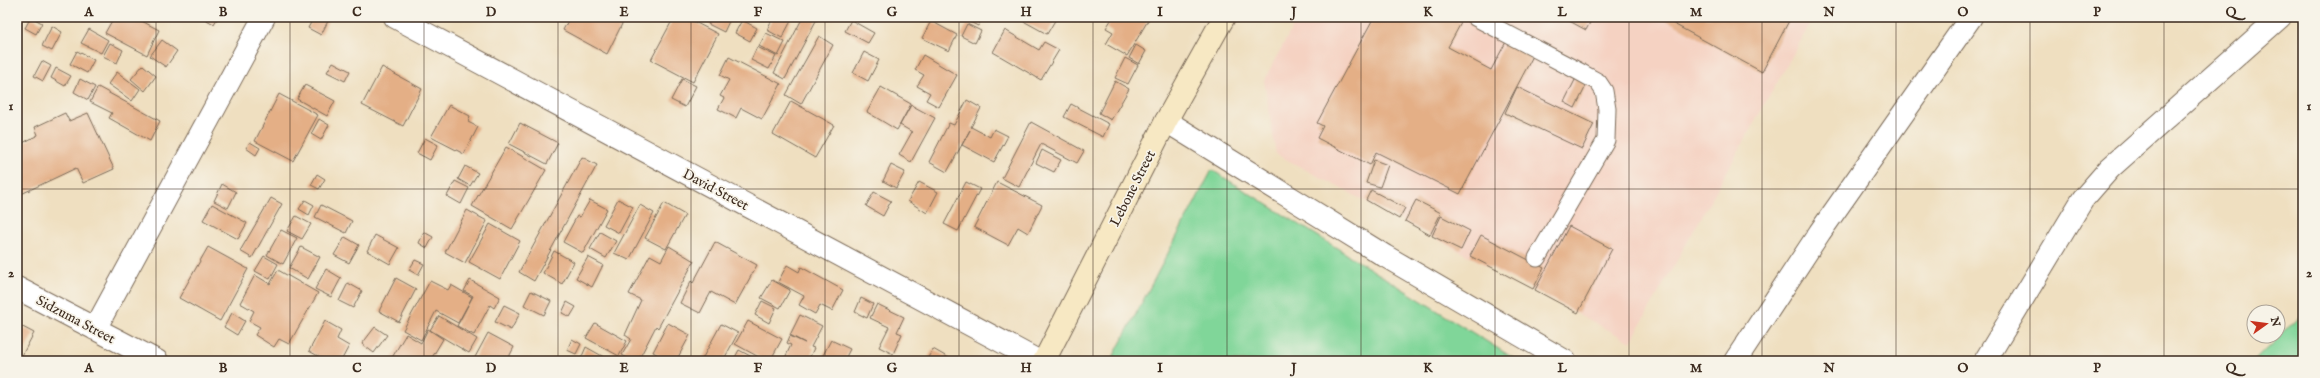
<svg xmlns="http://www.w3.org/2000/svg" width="2320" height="378" font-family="'IM FELL English',serif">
  <rect width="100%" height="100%" fill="#f7f3e8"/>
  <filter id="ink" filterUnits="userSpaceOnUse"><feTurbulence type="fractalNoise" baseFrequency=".025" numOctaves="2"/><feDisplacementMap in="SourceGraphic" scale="8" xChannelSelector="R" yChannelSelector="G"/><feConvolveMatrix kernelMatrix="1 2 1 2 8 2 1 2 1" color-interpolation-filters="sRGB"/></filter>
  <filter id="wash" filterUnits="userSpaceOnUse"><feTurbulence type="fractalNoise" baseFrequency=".012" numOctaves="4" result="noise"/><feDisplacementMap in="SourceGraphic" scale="16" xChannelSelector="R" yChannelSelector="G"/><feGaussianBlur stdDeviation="0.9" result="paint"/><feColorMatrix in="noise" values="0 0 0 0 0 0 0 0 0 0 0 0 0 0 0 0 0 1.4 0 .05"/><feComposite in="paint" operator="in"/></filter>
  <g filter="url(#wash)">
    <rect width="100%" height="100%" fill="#efdfc0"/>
    <path fill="#f5d2c2" d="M1298,17h516l-183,325 -355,-188 -12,-74z"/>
    <path fill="#80d699" stroke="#5e805c" d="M1212,170l306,191h-407z
      M2303,313v48h-49z"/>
    <g id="blocks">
      <path fill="#e4af86" d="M31,17l11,6 -6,11 -11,-6z
        M114,17h20l25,13 -12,25 -42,-22z
        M201,17h17l-4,7z
        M314,17h16l-9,18 -13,-7z
        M525,17h15l-3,6z
        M570,17h47l7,3 -17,34 -44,-24z
        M674,17h11l33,17 -25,48 -42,-22z
        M712,17h19l-7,15 -16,-8z
        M773,17h10l8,4 -9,17 -15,-8z
        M803,17h15l-33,62 -11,-6z
        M960,17h22l-4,9z
        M1016,17h41l-10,17z
        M1113,17h37l-23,39 -21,-12 7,-12 -7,-4z
        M1374,17h75l12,6 -13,24 43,23 16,-30 27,14 -74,140 -84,-42 -6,13 -53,-27 6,-12 -6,-3z
        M1562,17h31l-7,13z
        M1661,17h130l-29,55z
        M742,20l15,8 -7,13 -15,-8z
        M851,20l23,13 -6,10 -23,-12z
        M931,21l26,14 -8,16 -27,-13z
        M967,24l14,7 -6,12 -14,-7z
        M52,26l10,6 -10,19 -10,-5z
        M89,29l19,11 -7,13 -20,-10z
        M1005,30l34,20 5,-8 15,8 -18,30 -48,-28z
        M766,33l19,9 -7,14 -19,-10z
        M819,36l14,9 -32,59 -15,-9z
        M162,40l15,11 -11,16 -16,-11z
        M110,43l13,7 -6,13 -14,-7z
        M1136,45l10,6 -7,13 -10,-6z
        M757,47l19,9 -7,13 -18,-9z
        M77,51l17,9 -7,13 -17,-9z
        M864,52l15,8 -11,21 -15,-8z
        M923,55l34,20 -18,32 -13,-7 4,-7 -13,-7 7,-11 -9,-5z
        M729,57l52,27 -19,35 -21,-11 -5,10 -18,-9 6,-11 -4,-2 9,-16 -9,-5z
        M1125,58l13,7 -10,19 -13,-6z
        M42,61l9,5 -8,15 -9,-5z
        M333,62l17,9 -5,10 -18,-9z
        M143,65l13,11 -11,15 -14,-12z
        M382,67l40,22 -19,37 -41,-21z
        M56,68l15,8 -6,10 -14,-8z
        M117,72l23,17 -8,12 -24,-17z
        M1577,76l11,6 -13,26 -11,-6z
        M80,79l15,8 -7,13 -14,-8z
        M682,79l14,7 -11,21 -14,-7z
        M1115,81l14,8 -18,31 -12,-7z
        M305,85l30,16 -8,15 -30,-17z
        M98,87l62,34 -10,20 -41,-23 3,-5 -22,-11z
        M881,87l30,17 -14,26 -30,-18z
        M1517,87l77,37 -12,25 -77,-36z
        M279,94l39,21 -25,46 -38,-20z
        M967,100l14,8 -10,19 19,10 4,-8 14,7 -14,26 -32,-17 8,-15 -23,42 -18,-10 20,-39 5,2z
        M791,101l43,24 -19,33 -42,-24z
        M1071,104l38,20 -6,13 -39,-20z
        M449,105l21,11 -2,6 10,5 -14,27 -33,-17z
        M911,105l24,13 -24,44 -12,-7 13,-23 -12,-7z
        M65,113l4,8 19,-8 26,56 -31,14 -7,-15 -59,28v-50l21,-11 -3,-8z
        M319,119l10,6 -8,15 -10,-6z
        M1031,122l53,29 -7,12 -36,-19 -22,43 -17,-9z
        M520,123l38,20 -11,21 -38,-20z
        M425,138l13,7 -8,15 -13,-7z
        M250,142l10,6 -4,7 -10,-7z
        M506,147l40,23 -34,59 -40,-23z
        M1042,150l19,10 -7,12 -18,-9z
        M582,157l15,8 -63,116 -15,-9z
        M1374,160l14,5 -8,22 -14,-4z
        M891,165l14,7 -9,16 -13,-7z
        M465,166l13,7 -8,13 -12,-7z
        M317,174l8,5 -6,10 -8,-4z
        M455,181l14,7 -8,16 -14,-8z
        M919,182l19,10 -11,21 -19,-12z
        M966,182l14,7 -22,42 -14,-7z
        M997,182l45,23 -14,28 -10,-6 -10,18 -34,-18z
        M222,184l14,8 -8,16 -14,-7z
        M1371,190l34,18 -6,11 -33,-19z
        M874,192l17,9 -8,15 -17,-10z
        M271,198l11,6 -30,54 -12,-7z
        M618,199l15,8 -14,26 -15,-8z
        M305,200l9,5 -5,10 -10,-6z
        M590,200l17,9 -24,44 -20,-11 14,-26 3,1z
        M1416,200l25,13 -11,22 -25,-14z
        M664,203l21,12 -19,34 -21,-11z
        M212,204l35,19 -9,16 -35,-19z
        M321,205l31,16 -6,12 -31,-16z
        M640,205l14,8 -25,47 -15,-7z
        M467,210l20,11 -22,42 -20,-11z
        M296,216l15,8 -9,15 -15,-8z
        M1441,216l29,15 -9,19 -29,-14z
        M490,224l30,17 -20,38 -31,-17z
        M1569,226l43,23 -34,64 -43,-23z
        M281,230l16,8 -14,26 -16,-9z
        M424,232l9,5 -6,11 -8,-5z
        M600,232l16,9 -10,17 -16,-9z
        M375,235l24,13 -9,16 -23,-13z
        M1481,235l63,33 -11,21 -63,-33z
        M345,237l14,8 -10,18 -15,-8z
        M715,242l42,23 -22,40 -24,-13 -11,21 -20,-10 11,-22 2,2z
        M669,246l25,15 -36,67 -2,-2 -18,35h-5l-11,-6 9,-16 -6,-4 16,-35 -12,-6 21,-39 11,6z
        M208,247l40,22 -28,52 -41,-23z
        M301,247l19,10 -12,22 -19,-11z
        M554,251l20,11 -12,22 -19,-11z
        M264,256l14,8 -8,15 -15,-8z
        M588,257l15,8 -11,22 -16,-9z
        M415,260l9,4 -6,11 -9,-5z
        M787,265l12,7 2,-5 42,23 -11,21 -12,-6 -5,9 -16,-9 5,-9 -26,-14z
        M326,269l15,9 -10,19 -16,-8z
        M278,270l40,23 -29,51 -10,-5 -5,8 -19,-12 5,-8 -11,-6 5,-10 -14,-8 15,-28 15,9z
        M396,278l20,11 -17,33 -20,-11z
        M470,280l30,17 -6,11 -4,-3 -16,30 -17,-9 16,-30 -9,-5z
        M772,280l18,10 -10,18 -19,-10z
        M430,281l18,9 3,-5 21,12 -14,26 -22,-12 -15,29 -18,-10z
        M348,283l14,8 -9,17 -14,-7z
        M531,291l20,10 -7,14 -20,-10z
        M861,298l12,6 -6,14 -12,-6z
        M762,301l14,7 -7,15 -14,-8z
        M567,302l9,5 -6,10 -8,-4z
        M877,304l27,13 -7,15 5,2 -9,20 -14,-7 10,-20 -19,-9z
        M504,305l16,8 -9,17 -16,-8z
        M232,313l13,8 -8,14 -13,-8z
        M800,315l22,11 -11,21 3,1 -6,13h-27l4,-3 6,-13 -4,-2 3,-7 15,7 -15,-8z
        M439,316l38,23 -8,14 -39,-23z
        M325,321l16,9 -4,9 12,7 -8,15h-14l-18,-10z
        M748,321l34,18 -12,22h-4l-31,-17z
        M595,323l32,18 -8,15 -33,-18z
        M668,323l22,12 -14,26h-7l-16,-9z
        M17,324l17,9 -15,28h-2z
        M721,324l17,9 -15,28h-22z
        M375,327l12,8 -13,18 -12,-9z
        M428,329l15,10 -13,22h-40l16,-27 15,9z
        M488,333l26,14 -7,14h-34z
        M572,339l9,5 -5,10 -9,-4z
        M831,340l19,9 -6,12h-24z
        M586,347l25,14h-31z
        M933,349l21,12h-28z
        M739,350l13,7 -2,4h-17z"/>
    </g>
  </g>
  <g filter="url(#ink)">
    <use href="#blocks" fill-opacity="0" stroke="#7a6957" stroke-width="1"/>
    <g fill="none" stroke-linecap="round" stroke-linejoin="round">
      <g stroke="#7a6957" stroke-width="19">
        <path id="lane" d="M1475,17l103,54 20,11 6,9 3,18 -1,31 -69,118"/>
      </g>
      <g stroke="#7a6957" stroke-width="24">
        <path id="street" d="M395,17l643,344
          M1166,121l219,135 180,105
          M17,288l140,73
          M95,329l169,-312
          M1735,361l85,-129 151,-215
          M1985,361l98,-162 27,-31 170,-151"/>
      </g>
      <g stroke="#7a6957" stroke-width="24">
        <path id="secondary" d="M1044,361l122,-240 58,-104"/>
      </g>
      <use href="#lane" stroke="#fff" stroke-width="17"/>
      <use href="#street" stroke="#fff" stroke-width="22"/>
      <use href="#secondary" stroke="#f7e8c3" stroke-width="22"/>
    </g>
  </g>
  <path fill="none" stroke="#3b2a1e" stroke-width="1" stroke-opacity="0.55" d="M156,17v344M290,17v344M424,17v344M558,17v344M691,17v344M825,17v344M959,17v344M1093,17v344M1227,17v344M1361,17v344M1495,17v344M1629,17v344M1762,17v344M1896,17v344M2030,17v344M2164,17v344M17,189h2286"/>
  <g text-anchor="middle" stroke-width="3.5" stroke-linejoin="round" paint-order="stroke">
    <g font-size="14" fill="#3b2a1e" stroke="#f7f3e8">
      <text transform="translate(1132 188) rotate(-63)" y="5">Lebone Street</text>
      <text transform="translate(716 189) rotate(28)" y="5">David Street</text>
      <text transform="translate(76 319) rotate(28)" y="5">Sidzuma Street</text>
    </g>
  </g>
  <rect width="2320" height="378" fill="none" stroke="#f7f3e8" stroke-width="44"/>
  <g transform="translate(2266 324) rotate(76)"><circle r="19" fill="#f7f3e8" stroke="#aca397"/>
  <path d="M0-3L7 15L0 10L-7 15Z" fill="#c8321e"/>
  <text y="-6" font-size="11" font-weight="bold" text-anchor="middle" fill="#3b2a1e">N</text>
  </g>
  <rect x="22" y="22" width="2276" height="334" fill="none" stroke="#3b2a1e" stroke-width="1.5"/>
  <g font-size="13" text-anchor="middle" font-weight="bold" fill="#3b2a1e">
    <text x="89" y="16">A</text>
    <text x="223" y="16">B</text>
    <text x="357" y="16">C</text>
    <text x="491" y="16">D</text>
    <text x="624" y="16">E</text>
    <text x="758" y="16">F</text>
    <text x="892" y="16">G</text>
    <text x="1026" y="16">H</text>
    <text x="1160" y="16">I</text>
    <text x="1294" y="16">J</text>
    <text x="1428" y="16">K</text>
    <text x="1562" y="16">L</text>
    <text x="1696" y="16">M</text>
    <text x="1829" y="16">N</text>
    <text x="1963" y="16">O</text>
    <text x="2097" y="16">P</text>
    <text x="2231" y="16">Q</text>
    <text x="11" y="110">1</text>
    <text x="2309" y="110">1</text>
    <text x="11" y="277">2</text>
    <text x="2309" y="277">2</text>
    <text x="89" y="372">A</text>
    <text x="223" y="372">B</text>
    <text x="357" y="372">C</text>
    <text x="491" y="372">D</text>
    <text x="624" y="372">E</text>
    <text x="758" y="372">F</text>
    <text x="892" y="372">G</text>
    <text x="1026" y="372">H</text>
    <text x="1160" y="372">I</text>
    <text x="1294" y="372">J</text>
    <text x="1428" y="372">K</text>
    <text x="1562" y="372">L</text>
    <text x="1696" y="372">M</text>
    <text x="1829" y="372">N</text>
    <text x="1963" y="372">O</text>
    <text x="2097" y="372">P</text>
    <text x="2231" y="372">Q</text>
  </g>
</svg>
